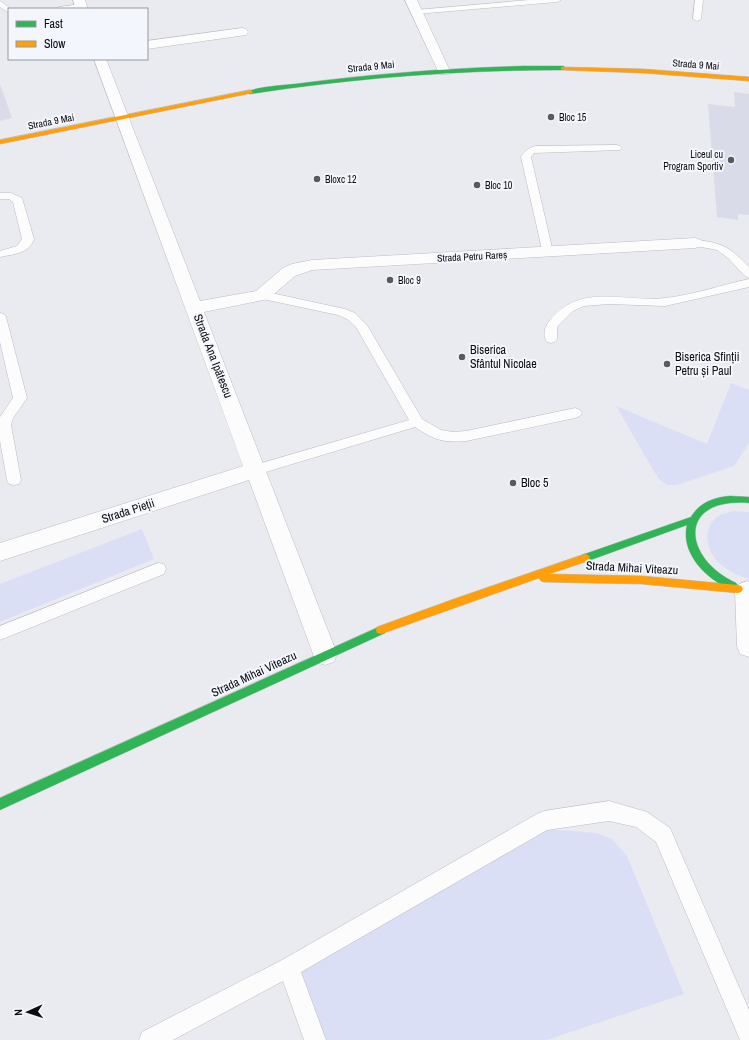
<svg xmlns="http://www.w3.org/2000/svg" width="749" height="1040" font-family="'Archivo Narrow',sans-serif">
  <rect width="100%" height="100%" fill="#eaebf0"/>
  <path fill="#d9dce8" d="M0,84l12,34 -12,3z
    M734,92l15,2v121l-11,-1v6l-21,-3 -9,-113 27,3z"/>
  <path fill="#dadff5" d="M731,383l18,7v53l-15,23 -57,19h-10l-9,-7 -42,-72 91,38z
    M732,511l17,1v67c-10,-3 -19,-7 -28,-14 -15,-13 -21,-38 -1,-50 4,-2 9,-2 12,-4z
    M142,529l12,30 -154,63v-38z
    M545,829l52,4 15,6 15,17 57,138 -137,46h-233l-25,-73z"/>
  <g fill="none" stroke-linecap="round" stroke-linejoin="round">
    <g stroke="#bbbcc0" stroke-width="1">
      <path id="lane" d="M529,0h32l-4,2 -141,12 -4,-2 4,-2z
        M695,0h8l-2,19 -4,2 -4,-2z
        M0,1l11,8h-2v4l-9,-6z
        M81,4l4,2 -1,2 -29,1 4,-2z
        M617,145l3,1 2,2 -2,2 -86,3 -3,4 22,95 -2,2h-8l-22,-97c5,-7 7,-9 15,-11z
        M0,193h11l11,5 12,41c-5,15 -21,15 -34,18v-6l17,-5 5,-7 -9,-37 -4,-3h-9z
        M695,240c27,2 36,8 54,27v11l-4,-2 -17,-18 -11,-8 -26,-5 -2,-2 2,-2z
        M749,279v8l-84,19 -56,-2 -25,2 -11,5 -16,16v12l-2,3 -4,1 -4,-1c-5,-8 -2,-16 3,-22 32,-38 74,-17 115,-22 29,-3 56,-13 84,-19z
        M262,291l83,18 10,4 12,12 55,94 19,11 12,2 13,-1 109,-23 5,2 2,3 -2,3 -5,2 -109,23c-24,2 -31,-1 -51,-14l-159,48 -5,-1 -2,-4 2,-4 158,-46 -53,-93 -9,-8 -9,-4 -80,-17 -2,-3 2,-3z
        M0,313l4,1 2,3 21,81 -14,20 -2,7 10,55 -2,4 -5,1 -5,-1 -2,-4 -7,-39v-24l13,-19 -13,-56z
        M158,563l6,1 2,5 -2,5 -164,66v-14z
        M609,801l38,11 23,16 79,182v30h-9l-84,-198 -20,-15 -27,-6 -62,9 -246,142 25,68h-22l-21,-59 -110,59h-34l3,-8 140,-72 255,-146 7,-3z"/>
    </g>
    <g stroke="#bbbcc0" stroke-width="1">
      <path id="street" d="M73,0h12l3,9h-12z
        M405,0h12l33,71 -1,3h-10l-1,-3z
        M242,28l4,1 2,3 -2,3 -99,14v-8z
        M94,59h12l94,242 56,-10 27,-23 9,-4 20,-4 383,-22 6,2 2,3 -2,3 -6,2 -383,22 -17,6 -27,23 -64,13 133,342 -3,8 -9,3 -9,-3 -67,-182 -249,81v-18l243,-77z
        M747,581l2,1v75l-9,-3 -3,-8 -2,-55 4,-7z"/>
    </g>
    <g stroke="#bbbcc0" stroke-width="1">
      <path id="fast" d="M524,66h39l3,2 -3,2c-105,0 -209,8 -313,24l-3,-2c8,-5 38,-7 48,-8 76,-10 152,-16 229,-18z
        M730,496l19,1v6c-72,-6 -67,55 -13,80l2,3 -2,3 -3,1c-25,-9 -53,-36 -46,-65l-102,37 -3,-1 -2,-3 2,-3 109,-38c8,-14 23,-20 39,-21z
        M381,626l4,1 1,3 -1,3 -385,177v-12z"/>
    </g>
    <g stroke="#bbbcc0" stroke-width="1">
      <path id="slow" d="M561,67l82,2 106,8v4l-106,-8 -80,-3 -2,-1z
        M250,90l3,2 -1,1 -252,51v-4z
        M585,554l3,1 2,3 -2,3 -39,13 93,2 96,9 3,1 2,3 -2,3 -3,1 -96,-9 -98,-2 -3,-1 -2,-3 -158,56 -4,-1 -1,-3 1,-3 77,-28z"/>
    </g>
    <use href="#lane" fill="#fcfcfd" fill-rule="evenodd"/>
    <use href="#street" fill="#fcfcfd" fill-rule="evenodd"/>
    <use href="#fast" fill="#30b455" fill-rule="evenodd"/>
    <use href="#slow" fill="#ff9f0a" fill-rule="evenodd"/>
  </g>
  <g fill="#5a5a5e" stroke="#f4f6fd" stroke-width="1.5">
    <circle cx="551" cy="117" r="4"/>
    <circle cx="731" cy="160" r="4"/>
    <circle cx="317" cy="179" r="4"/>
    <circle cx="477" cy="185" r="4"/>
    <circle cx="390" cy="280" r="4"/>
    <circle cx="462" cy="357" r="4"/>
    <circle cx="667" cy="364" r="4"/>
    <circle cx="513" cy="483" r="4"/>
  </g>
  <g text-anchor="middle" stroke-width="4" stroke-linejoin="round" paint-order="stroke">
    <g font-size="10" fill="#0c0c10" stroke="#f4f6fd">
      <text transform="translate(696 64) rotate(4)" y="4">Strada 9 Mai</text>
      <text transform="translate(371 66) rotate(-6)" y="4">Strada 9 Mai</text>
      <text transform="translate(51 121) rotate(-11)" y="4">Strada 9 Mai</text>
      <text transform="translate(472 256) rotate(-3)" y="4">Strada Petru Rareș</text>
    </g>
    <g font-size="10" fill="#0c0c10" stroke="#f4f6fd" text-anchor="start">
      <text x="559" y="121">Bloc 15</text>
      <text x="723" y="158" text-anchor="end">Liceul cu<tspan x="723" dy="12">Program Sportiv</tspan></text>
      <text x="325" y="183">Bloxc 12</text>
      <text x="485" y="189">Bloc 10</text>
      <text x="398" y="284">Bloc 9</text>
    </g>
    <g font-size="12" fill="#0c0c10" stroke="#f4f6fd" text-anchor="start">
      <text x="470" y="354">Biserica<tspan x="470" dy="14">Sfântul Nicolae</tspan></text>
      <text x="675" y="361">Biserica Sfinții<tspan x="675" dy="14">Petru și Paul</tspan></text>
      <text x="521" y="487">Bloc 5</text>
    </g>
    <g font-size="12" fill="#0c0c10" stroke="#f4f6fd">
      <text transform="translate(213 356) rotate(69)" y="4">Strada Ana Ipătescu</text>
      <text transform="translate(128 511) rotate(-18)" y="4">Strada Pieții</text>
      <text transform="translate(632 568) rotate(3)" y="4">Strada Mihai Viteazu</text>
      <text transform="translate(254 674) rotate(-25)" y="4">Strada Mihai Viteazu</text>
    </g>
  </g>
  <rect x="8" y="8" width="140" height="52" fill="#f4f6fd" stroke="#97989e"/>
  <rect x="16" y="21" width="20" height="6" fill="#30b455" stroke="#97989e"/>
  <text x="44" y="28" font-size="12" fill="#0c0c10">Fast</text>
  <rect x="16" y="41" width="20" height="6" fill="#ff9f0a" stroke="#97989e"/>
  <text x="44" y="48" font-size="12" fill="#0c0c10">Slow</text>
  <g transform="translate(28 1012) rotate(267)" stroke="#f4f6fd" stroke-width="3" paint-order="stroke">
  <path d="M0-3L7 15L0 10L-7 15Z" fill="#0c0c10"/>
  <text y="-6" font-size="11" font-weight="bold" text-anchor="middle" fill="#0c0c10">N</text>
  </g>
</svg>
